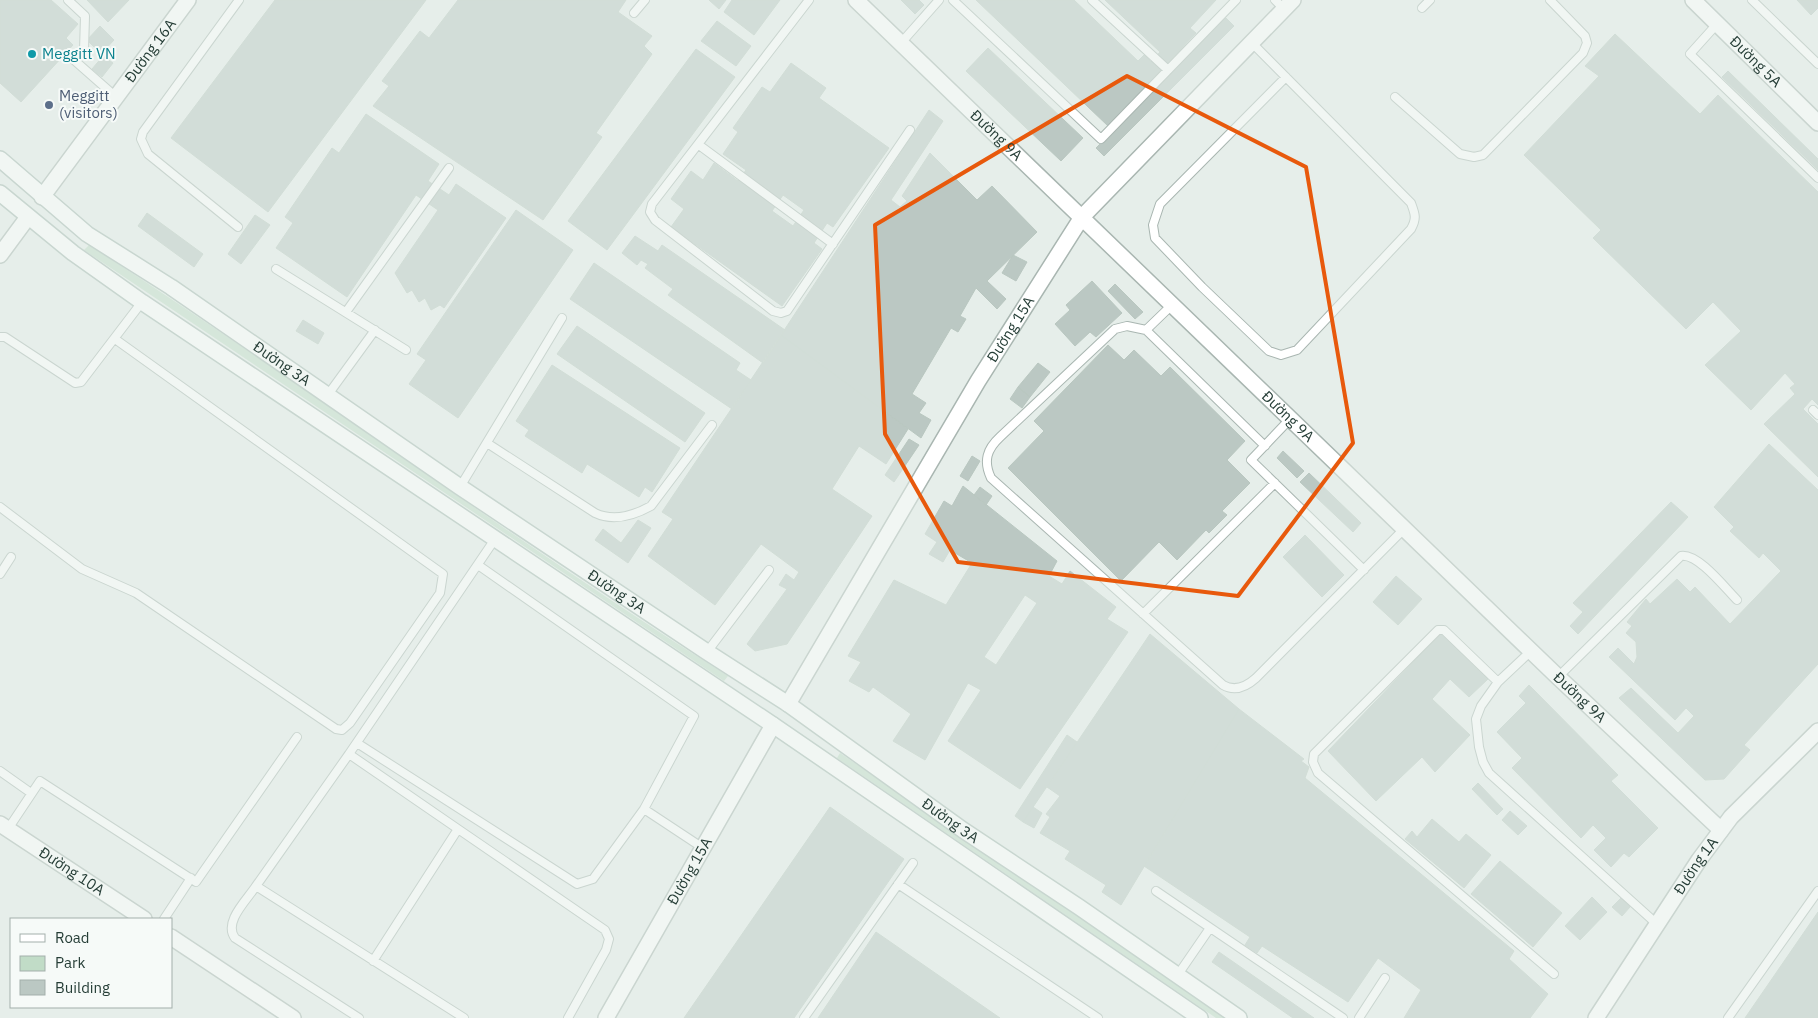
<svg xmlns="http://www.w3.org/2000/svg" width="1818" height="1018" font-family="'IBM Plex Sans',sans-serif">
  <rect width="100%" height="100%" fill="#e6eeea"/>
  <path fill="#c1dcc7" d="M89,245c216,139 421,294 639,431l-4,5 -640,-431z
    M840,753l386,265h-10l-379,-260z"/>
  <path fill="#bbc8c3" stroke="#b9c7c0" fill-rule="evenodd" d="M0,0h51l27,24 -12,14 7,7 -52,57 -21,-19z
    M87,0h42l-21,22z
    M275,0h151l-158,212 -97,-74z
    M458,0h168l-8,12 34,24 -8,10 8,8 -56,79 6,4 -59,83 -170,-114 16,-20 -7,-5 38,-50 9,7z
    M709,0h17l-7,9z
    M732,0h48l-26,35 -30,-23z
    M901,0h18l5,5 -9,9z
    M976,0h98l64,61 6,-6 7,7 9,-10 -55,-52h111l-26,28 6,5 -88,93z
    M1797,0h21v8l-7,7z
    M1226,18l8,8 -130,130 -8,-8z
    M717,21l34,25 -15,20 -35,-25z
    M100,26l14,14 -13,14 -14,-14z
    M1615,34l85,80 18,-19 100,97v213l-6,-6 -9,10 15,15v53l-54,-53 31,-30 -5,-6 5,-4 -10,-11 -34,37 -46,-45 36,-34 -28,-29 -27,27 -93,-91 8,-8 -77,-75 75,-79 -14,-10z
    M988,48l95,90 -22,23 -95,-90z
    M696,49l39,28 -128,173 -39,-29z
    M103,56l10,7 -11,14 -10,-8z
    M791,63l35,25 -7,10 70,50 -56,79 -6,-4 -13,20 8,6 -40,57 -111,-79 13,-18 -13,-10 20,-28 12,9 11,-17 24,18 8,-11 -23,-16 15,-22 -5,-4 29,-41 8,5zM783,195l21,15 -11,16 -21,-15z
    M1728,71l90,88v11l-96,-93z
    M929,110l14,11 -52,79 9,7 7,-6 -5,-5 28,-43 47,47 15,-14 45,46 -50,49 19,18 -9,10 -21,-21 -16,28 6,3 -8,13 -7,-4 -39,66 14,9 -7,10 12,7 -10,18 -140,-103z
    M366,114l73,50 -11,17 21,14 7,-11 50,34 -62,90 -4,-3 -9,5 -6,-12 -6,4 -7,-12 -5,3 -12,-20 43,-63 -22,-15 -69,102 -71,-49 17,-25 -8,-6 47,-69 7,5z
    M516,210l57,40 -115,168 -49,-34 17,-24 -9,-6z
    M147,213l56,41 -9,13 -56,-41z
    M255,215l15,10 -29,39 -13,-10z
    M635,236l23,15 4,-6 123,85 -22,33 -95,-68 5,-6 -28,-21 3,-4 -7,-4 -4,5 -15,-12z
    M1013,255l14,7 -11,19 -14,-8z
    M594,263l146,100 -4,7 15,10 -19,29 -162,-110z
    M1092,281l30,32 -26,24 -6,-5 -15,14 -20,-22 15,-14 -4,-5z
    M1115,284l28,28 -8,7 -27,-28z
    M303,320l21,13 -6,11 -22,-13z
    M577,326l128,87 -20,29 -128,-88z
    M781,335l127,94 -22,35 -27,-18 -27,43 40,27 -85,128 -32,7 -8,-7 40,-55 -8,-4 7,-11 8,6 5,-8 -38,-28 -46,61 -67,-49 25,-37 -11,-7z
    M1108,345l16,15 10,-10 27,26 9,-9 75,74 -18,19 23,23 -28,28 5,4 -18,18 -3,-3 -29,30 -18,-18 -38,39 -113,-113 36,-37 -10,-10z
    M1038,363l12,9 -20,25 -12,-10z
    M552,365l128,83 -28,44 -7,-5 -6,10 -52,-33 -5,9 -57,-37 4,-6 -13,-9z
    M1018,387l12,10 -8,11 -12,-9z
    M909,439l10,6 -25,37 -9,-7z
    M1769,444l49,46v174l-74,81 6,5 -26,29 -19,1 -86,-82 12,-10 47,45 16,-17 -8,-8 -11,12 -66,-63 9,-9 16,16 3,-7 -1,-15 -10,-9 6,-7 -5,-4 19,-23 4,5 27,-25 13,13 5,-5 35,37 51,-53 -18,-18 -4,5 -29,-27 4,-4 -20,-20z
    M1283,451l21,20 -7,7 -20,-20z
    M972,456l8,5 -12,20 -8,-5z
    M1309,473l52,50 -8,9 -53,-50z
    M963,486l94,75 -8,15 13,8 8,-13 46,36 -9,12 21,13 -108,157 -72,-48 33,-51 -13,-7 -43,77 -32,-19 18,-27 -38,-27 -4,5 -20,-11 12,-19 -13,-6 46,-76 52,25 26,-42 -22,-13 -7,12 -14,-8 8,-12 -12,-8 19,-33 8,5zM1025,595l12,8 -41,62 -12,-8z
    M980,487l12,9 -6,9 -12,-10z
    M1671,502l17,15 -110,117 -8,-8 13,-14 -10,-9z
    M638,520l13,8 -23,35 -33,-23 8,-11 18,14z
    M1305,535l39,40 -22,22 -39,-40z
    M1396,576l26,23 -24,26 -25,-23z
    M1441,633l47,46 -19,18 -19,-18 -18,20 38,36 -35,37 -13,-15 -46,44 -48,-50z
    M1150,634l89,75 -118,196 -19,-13 4,-7 -41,-26 5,-8 -30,-18 10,-16 -4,-3 14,-18 -13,-9z
    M1529,685l89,90 -7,6 47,47 -29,29 -5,-4 -13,14 -17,-17 12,-12 -13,-13 -12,13 -69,-70 10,-10 -25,-26 29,-29 -7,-7z
    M1239,709l65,50 -3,2 8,6 -4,11 209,173 -5,8 39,35 -18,24h-126l17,-28 -43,-32 -30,44 -86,-56 -5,7 -12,-8 5,-8 -106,-71z
    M1067,735l10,7 -54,80 -8,-6z
    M1478,783l25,26 -6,6 -25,-26z
    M830,807l74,52 -110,159h-110z
    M1033,807l9,6 -8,15 -11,-6z
    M1510,811l17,15 -9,9 -16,-15z
    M1432,819l27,23 7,-8 25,21 -27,33 -59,-49 7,-8 5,6z
    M1500,861l62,52 -29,34 -62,-53z
    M1592,897l15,15 -27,28 -15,-14z
    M1621,898l9,9 -8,9 -10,-9z
    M1818,912v106h-73z
    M876,932l124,86h-182z
    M1219,952l95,66h-21l-81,-56z"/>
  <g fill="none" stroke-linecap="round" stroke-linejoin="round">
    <g stroke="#a9b6b1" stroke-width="10">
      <path id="lane" d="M68,0l17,16 -1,34 -10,10 42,37
        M809,0l-157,204 -2,8 5,8 118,91 8,2 6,-2 123,-181
        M953,0l148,139 135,-139
        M1092,0l76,70
        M1275,0l9,9
        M1752,0l66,64
        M1422,8l8,-8
        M634,13l11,-13
        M1717,24l-27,30 128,124
        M1251,42l160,161c4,11 6,15 0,26l-114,121 -16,5 -12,-4 -67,-64 -47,-49 -2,-13 7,-21 126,-127
        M901,43l38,-43
        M1395,97l65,57 14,3 9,-2 100,-102 4,-10 -2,-7 -35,-36
        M699,145l134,99
        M238,227l-90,-73 -7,-15 2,-7 96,-132
        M276,269l130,81
        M1173,304l-27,26 -19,-4 -12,3 -115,108c-13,12 -17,24 -9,41l232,207c12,7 23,2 33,-7l148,-149
        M346,312l103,-144
        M1146,330l119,116
        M0,337h5l70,46 6,-1 61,-80
        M327,396l48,-66
        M1813,410l5,5
        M1291,418l-40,42 113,110
        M487,443l108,70c19,9 38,3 56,-7l61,-81
        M460,487l102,-169
        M0,507l82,62 54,24 200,136 6,1 8,-7 90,-130 3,-19 -328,-235
        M478,565l216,151 -50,93
        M0,574l11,-17
        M1143,614l132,-131
        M1531,651l-33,31 -17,24 -5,13 3,28 4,15 6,11 169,152
        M707,652l62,-82
        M1558,677l123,-121c17,-3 44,32 56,44
        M1498,682l-54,-52h-6l-124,124 -1,8 5,11 236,201
        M357,743l220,141 16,-5 51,-70 59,39
        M349,754l146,-215
        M0,771l31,22
        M8,829l32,-48 156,101 101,-145
        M458,829l147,101 4,9 -3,11 -38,68
        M898,884l200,134
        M256,886l93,-132 109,75 -85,132
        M1156,891l187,127
        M164,919l27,-41
        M1177,976l33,-48
        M359,1018l-124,-80c-12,-16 12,-38 21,-52l208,132
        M804,1018l109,-155
        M1359,1018l26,-40
        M1728,1018l90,-127"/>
    </g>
    <g stroke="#a9b6b1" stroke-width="18">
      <g id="street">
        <path id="s1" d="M856,0l702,677 163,153"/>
        <path id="s2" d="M1693,0l125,123"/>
        <path id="s3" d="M42,197l146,-197"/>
        <path d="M0,255l28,-38"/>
        <path id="s4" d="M788,704l190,-323 104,-164 211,-217"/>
        <path id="s5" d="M0,824l144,95"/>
        <path d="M171,937l122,81"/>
        <path id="s6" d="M606,1018l167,-293"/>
        <path id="s7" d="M1596,1018l103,-158 32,-43 87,-86"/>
      </g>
    </g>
    <g stroke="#a5b8b1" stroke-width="18">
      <g id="secondary">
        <path id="s8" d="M0,159l87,75 84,53 289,200 247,165 81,52 175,126 116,77 160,111"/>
        <path d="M0,193l73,60 69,49 631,423 427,293"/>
      </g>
    </g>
    <use href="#lane" stroke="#fff" stroke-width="8"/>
    <use href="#street" stroke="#fff" stroke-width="15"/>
    <use href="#secondary" stroke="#fff" stroke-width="15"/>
  </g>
  <path d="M0 0H1818V1018H0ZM1127,76l179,91 47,276 -115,153 -280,-34 -73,-128 -10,-209z" fill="#e6eeea" fill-opacity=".55" fill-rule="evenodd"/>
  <path fill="none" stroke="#e8590c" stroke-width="4" stroke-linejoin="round" d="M1127,76l179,91 47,276 -115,153 -280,-34 -73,-128 -10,-209z"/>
  <circle fill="#0f9aa8" stroke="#f6faf8" stroke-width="2" cx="32" cy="54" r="5"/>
  <circle fill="#5c6f8a" stroke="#f6faf8" stroke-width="2" cx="49" cy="105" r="5"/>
  <g text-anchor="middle" stroke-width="4" stroke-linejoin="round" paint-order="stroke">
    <g font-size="15" fill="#263e37" stroke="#f6faf8">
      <text dy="5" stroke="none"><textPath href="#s3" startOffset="182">Đường 16A</textPath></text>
      <text dy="5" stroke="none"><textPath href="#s2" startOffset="88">Đường 5A</textPath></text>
      <text dy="5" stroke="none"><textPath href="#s1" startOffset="195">Đường 9A</textPath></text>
      <text dy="5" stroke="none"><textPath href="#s4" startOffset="436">Đường 15A</textPath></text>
      <text dy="5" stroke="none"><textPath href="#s8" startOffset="349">Đường 3A</textPath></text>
      <text dy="5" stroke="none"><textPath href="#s1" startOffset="600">Đường 9A</textPath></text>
      <text dy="5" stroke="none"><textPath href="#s8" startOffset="754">Đường 3A</textPath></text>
      <text dy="5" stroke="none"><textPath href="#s1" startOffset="1005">Đường 9A</textPath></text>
      <text dy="5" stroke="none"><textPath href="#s8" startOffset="1159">Đường 3A</textPath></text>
      <text dy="5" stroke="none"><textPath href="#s7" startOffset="182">Đường 1A</textPath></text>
      <text dy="5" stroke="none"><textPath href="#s5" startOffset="86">Đường 10A</textPath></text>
      <text dy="5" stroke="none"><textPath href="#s6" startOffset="169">Đường 15A</textPath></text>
    </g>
    <g font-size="15" fill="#0d838f" stroke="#f6faf8" text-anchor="start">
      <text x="42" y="59">Meggitt VN</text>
    </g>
    <g font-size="15" fill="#4e5e75" stroke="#f6faf8" text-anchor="start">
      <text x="59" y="101">Meggitt<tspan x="59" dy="17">(visitors)</tspan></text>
    </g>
  </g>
  <rect x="10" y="918" width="162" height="90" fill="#f6faf8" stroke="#a3afab"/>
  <rect x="20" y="934" width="25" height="8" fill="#ffffff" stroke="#a3afab"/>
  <text x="55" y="943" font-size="15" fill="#263e37">Road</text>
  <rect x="20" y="956" width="25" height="15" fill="#c1dcc7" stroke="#a3afab"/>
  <text x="55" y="968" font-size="15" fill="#263e37">Park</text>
  <rect x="20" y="980" width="25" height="15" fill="#bbc8c3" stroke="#a3afab"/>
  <text x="55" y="993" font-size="15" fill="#263e37">Building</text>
</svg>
